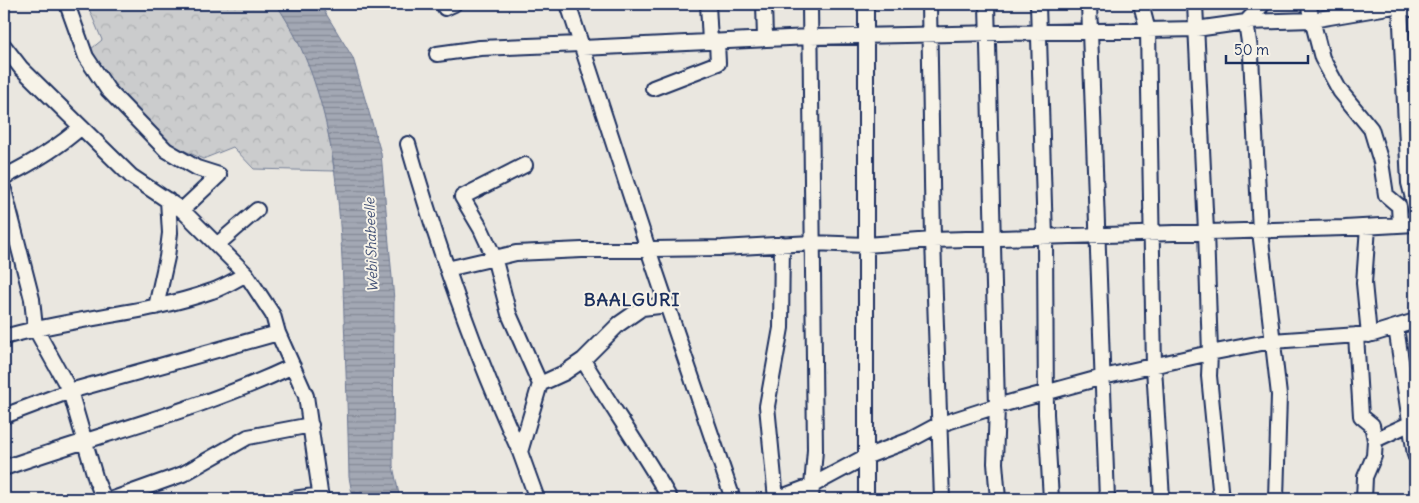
<svg xmlns="http://www.w3.org/2000/svg" width="1419" height="503" font-family="Delius,sans-serif">
  <defs>
    <pattern id="forest-crowns" width="20" height="18" patternUnits="userSpaceOnUse" patternTransform="scale(1.25)"><rect width="20" height="18" fill="#cbcccd"/><path d="M2 6a3 3 0 1 1 6 0M12 15a3 3 0 1 1 6 0" fill="none" stroke="#aeb0b2"/></pattern>
    <pattern id="water-rules" width="6" height="5" patternUnits="userSpaceOnUse" patternTransform="scale(1.25)"><rect width="6" height="5" fill="#a3a8b4"/><path d="M0 2.5h6" fill="none" stroke="#848996"/></pattern>
  </defs>
  <rect width="100%" height="100%" fill="#eae7e0"/>
  <filter id="ink" filterUnits="userSpaceOnUse"><feTurbulence type="fractalNoise" baseFrequency=".02" numOctaves="2"/><feDisplacementMap in="SourceGraphic" scale="10" xChannelSelector="R" yChannelSelector="G"/><feConvolveMatrix kernelMatrix="1 2 1 2 8 2 1 2 1" color-interpolation-filters="sRGB"/></filter>
  <g filter="url(#ink)">
    <path fill="url(#forest-crowns)" stroke="#737e96" d="M87,4h189c34,48 52,109 58,167l-80,-2 -21,-22 -30,12 -31,-14 -58,-57 -23,-39 11,-9z"/>
    <path fill="url(#water-rules)" stroke="#6d7892" d="M276,4h44l33,54 28,95 13,147 -1,166 7,33h-47l-4,-22c-1,-53 -3,-106 -5,-159 -3,-105 -6,-224 -68,-314z"/>
    <g fill="none" stroke-linecap="round" stroke-linejoin="round">
      <g stroke="#1b2f5e" stroke-width="18">
        <path id="minor" d="M67,4l19,53 22,33 58,60 31,18 22,7 -37,35
          M568,4l80,245 85,250
          M708,4l2,38
          M764,4l1,34
          M810,4l5,446 -4,49
          M929,4l4,236 9,259
          M987,4l10,402 -2,57 3,36
          M1038,4l7,234 1,176 5,85
          M1089,4l18,495
          M1141,4l7,27 6,336 8,132
          M1195,4l11,227 4,122 -1,23 12,123
          M1263,4l-17,18 5,34 9,175 19,164 -3,104
          M1308,4l14,54 18,33 31,38 10,33 5,33 13,11 1,19
          M1400,5l9,178 6,23
          M445,8l9,-4
          M4,46l17,22 110,108 51,34 64,64 27,41 5,18 28,63 15,103
          M582,48l228,-11 386,-8 50,-7 66,-2 88,-15 15,5
          M437,54l43,-6 100,-4
          M653,88l65,-25 -1,-21
          M408,144c30,105 66,208 112,308
          M525,165l-63,32 19,32 13,28 15,57 31,70 -20,68 17,47
          M4,177c28,-14 54,-29 77,-50
          M4,190l28,109 3,29 35,63 26,89 8,19
          M1368,227l-4,56 5,52
          M218,244l39,-34
          M447,269l69,-16 66,-3 140,-2 90,-5 54,2 67,-5 412,-12 70,-4
          M156,307l11,-50 3,-24 -2,-33
          M1396,327l19,128
          M1356,335l5,81 11,9 3,15
          M4,337c68,-20 141,-22 208,-46 12,-4 23,-11 34,-17
          M583,360c28,47 60,91 87,139
          M540,384l24,-11 19,-13 36,-36 23,-16 26,-3
          M4,416l66,-25 208,-58
          M4,468c96,-34 196,-58 289,-102
          M113,499l70,-25 65,-37 63,-12
          M293,499l28,-4
          M776,499l35,-13 54,-29 45,-17 28,-15 59,-19 106,-29 107,-24 62,-12 101,-7 42,-13
          M776,499l-9,-93 14,-78 1,-84
          M866,499v-495
          M1364,499l1,-22 9,-21 1,-16 34,-16"/>
      </g>
      <use href="#minor" stroke="#f7f3e8" stroke-width="14"/>
    </g>
  </g>
  <g text-anchor="middle" stroke-width="4" stroke-linejoin="round" paint-order="stroke">
    <g font-size="14" font-style="italic" fill="#445378" stroke="#f7f3e8">
      <text transform="translate(371 245) rotate(-92)" y="5">Webi Shabeelle</text>
    </g>
    <g font-size="18" font-weight="bold" letter-spacing="1" fill="#1b2f5e" stroke="#f7f3e8">
      <text x="632" y="306">BAALGURI</text>
    </g>
  </g>
  <rect width="1419" height="503" fill="none" stroke="#f7f3e8" stroke-width="20"/>
  <rect x="10" y="10" width="1399" height="483" fill="none" stroke="#1b2f5e" stroke-width="2" filter="url(#ink)"/>
  <path d="M1226 55v8h82v-8" fill="none" stroke="#1b2f5e" stroke-width="2.5"/>
  <text x="1234" y="55" font-size="15" fill="#1b2f5e" stroke="#f7f3e8" stroke-width="4" paint-order="stroke">50 m</text>
</svg>
